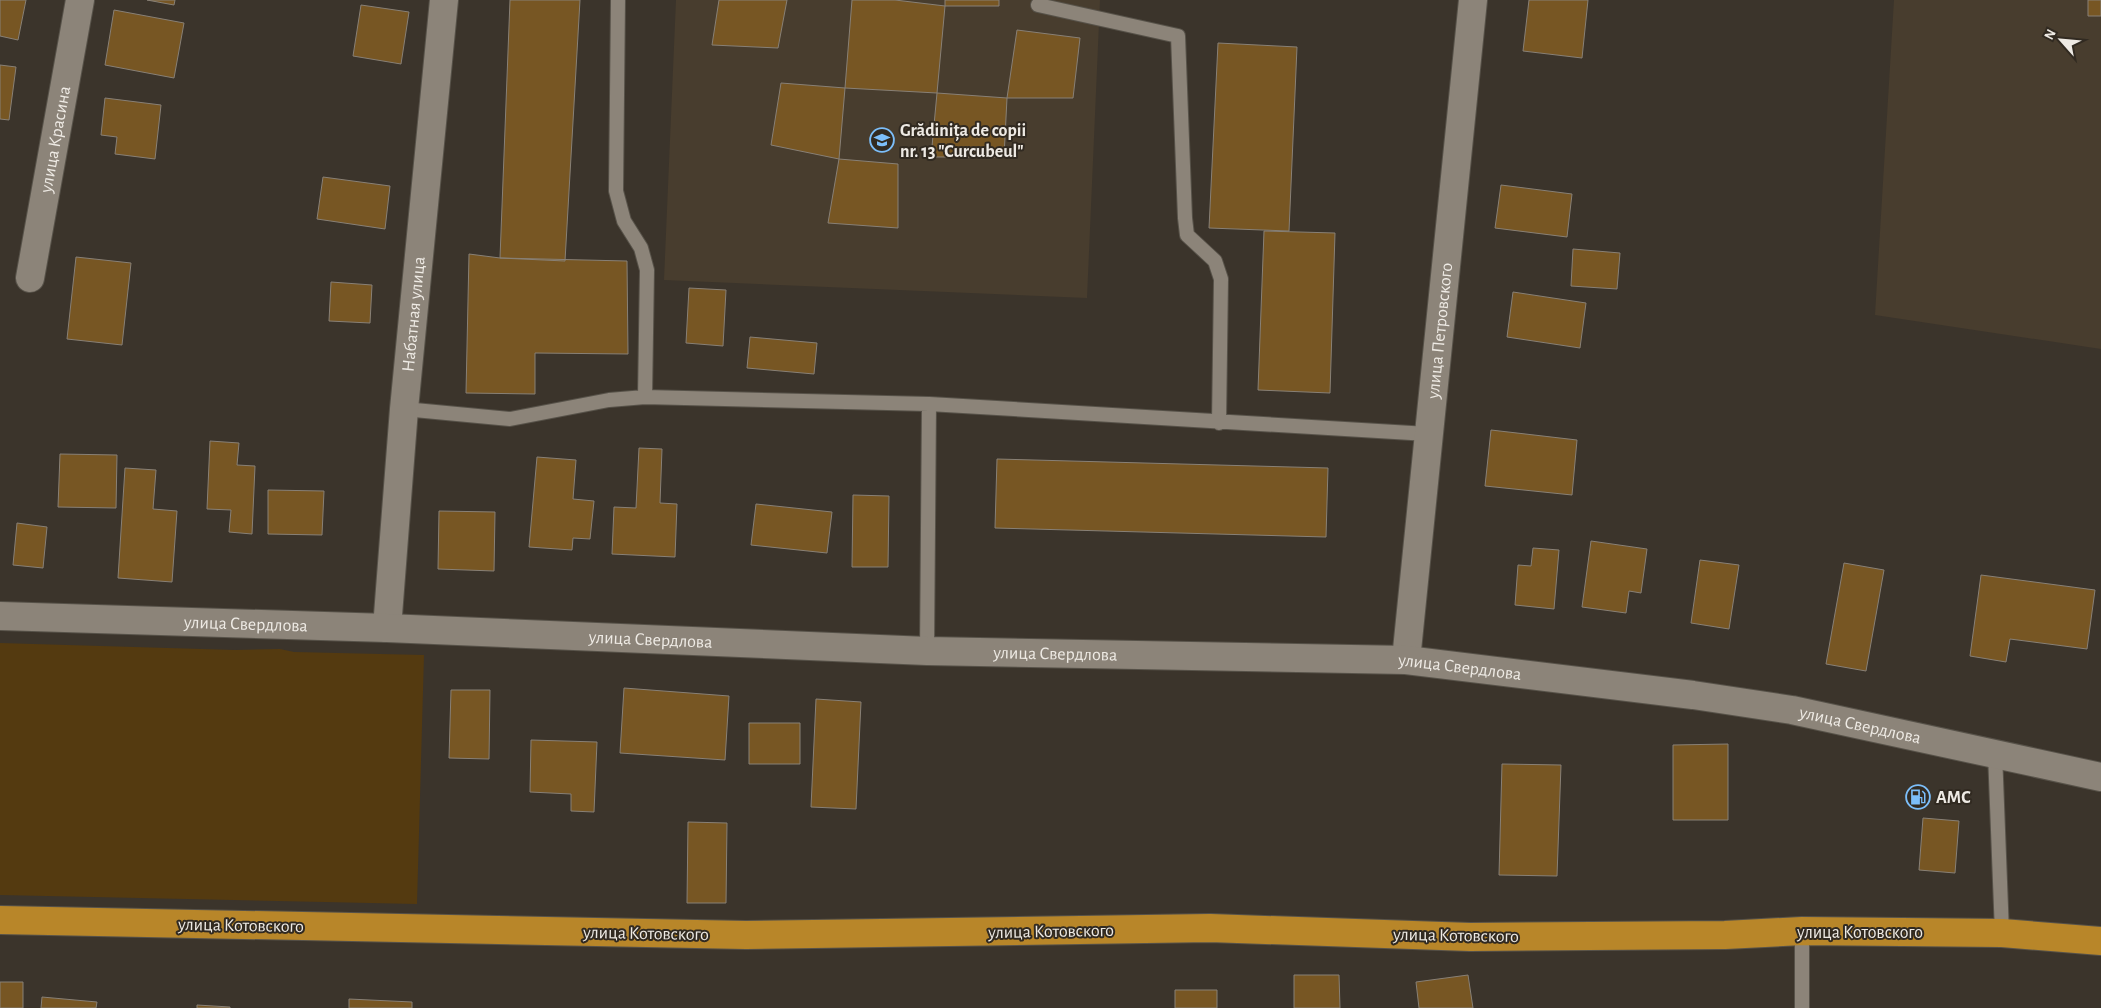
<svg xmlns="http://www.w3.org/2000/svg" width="2101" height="1008" font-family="'Alegreya Sans',sans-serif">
  <rect width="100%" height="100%" fill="#3b342b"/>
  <path fill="#483d2e" d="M676,0h424l-13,298 -423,-18z
    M1894,0h207v349l-226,-34z"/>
  <path fill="#543a10" d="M0,643l235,7 45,-1 14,3 130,3 -7,249 -417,-9z"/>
  <path fill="#775623" stroke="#888076" d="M0,0h26l-8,40 -18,-4z
    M147,0h28l-1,5z
    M510,0h70l-15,261 -65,-3z
    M719,0h68l-9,48 -66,-3z
    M852,0h43l50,6 -8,87 -92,-5z
    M945,0h54v6h-54z
    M1529,0h59l-6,58 -59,-7z
    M2088,0h13v16h-13z
    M361,5l48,7 -8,52 -48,-8z
    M114,10l70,13 -10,55 -69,-13z
    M1017,30l63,8 -7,60h-66z
    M1218,43l79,4 -8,184 -80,-3z
    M0,65l16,2 -7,53 -9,-1z
    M781,83l64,5 -6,71 -68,-14z
    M937,93l70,5 -3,59h-73z
    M105,98l56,7 -6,54 -40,-5 2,-17 -16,-2z
    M839,159l59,5v64l-70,-5z
    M323,177l67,9 -5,43 -68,-10z
    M1501,185l71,9 -5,43 -72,-9z
    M1264,231l71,2 -5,160 -72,-3z
    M1573,249l47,4 -3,36 -46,-3z
    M469,254l31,4 127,3 1,93 -93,-1v41l-69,-1z
    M76,257l55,6 -9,82 -55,-6z
    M331,282l41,3 -2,38 -41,-2z
    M689,288l37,2 -3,56 -37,-3z
    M1513,292l73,11 -6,45 -73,-11z
    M750,337l67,6 -3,31 -67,-6z
    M1491,430l86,10 -5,55 -87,-9z
    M210,441l29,2 -2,22 18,1 -3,68 -23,-2 2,-22 -24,-1z
    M639,448l23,1 -2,54 17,1 -2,53 -63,-3 2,-47 22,1z
    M60,454l57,1 -1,53 -58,-1z
    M537,457l39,3 -3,39 21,2 -4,38 -17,-1 -1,12 -43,-3z
    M997,459l331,9 -2,69 -331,-9z
    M125,468l31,2 -3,39 24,2 -5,71 -54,-4z
    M268,490l56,1 -2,44 -54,-1z
    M853,495l36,1 -1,71h-36z
    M756,504l76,8 -5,41 -76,-8z
    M439,511l56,1 -1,59 -56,-2z
    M17,523l30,4 -4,41 -30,-3z
    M1591,541l56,8 -6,44 -12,-2 -3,22 -44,-6z
    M1533,548l26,2 -5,59 -39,-4 3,-40 13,1z
    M1700,560l39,5 -10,64 -38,-6z
    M1844,563l40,7 -18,101 -40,-7z
    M1981,575l114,15 -8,59 -77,-10 -4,23 -36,-6z
    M624,688l105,8 -4,64 -105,-7z
    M451,690h39l-1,69 -40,-1z
    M816,699l45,3 -5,107 -45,-2z
    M749,723h51v41h-51z
    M531,740l66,2 -3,70 -23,-1v-17l-41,-2z
    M1728,744v76h-55v-75z
    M1502,764l59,1 -4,111 -58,-1z
    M1923,818l36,3 -4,52 -36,-3z
    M688,822l39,1 -1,80h-39z
    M1294,975h45l1,33h-46z
    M1468,975l5,33h-54l-3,-26z
    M0,982h23v26h-23z
    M1175,990h42v18h-42z
    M42,997l55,5 -1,6h-55z
    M349,999l63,3v6h-63z
    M197,1005l33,2v1h-33z"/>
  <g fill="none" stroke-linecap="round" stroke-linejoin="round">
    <g stroke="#575249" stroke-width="16">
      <path id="service" d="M618,0l-2,191 8,30 17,27 6,22 -2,127
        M1038,5l140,31 7,182 2,17 28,26 6,18 -2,144
        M929,404l499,30
        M404,409l106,10 99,-19 36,-3 284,7 -2,247
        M1995,753l7,180
        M1802,931v77"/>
    </g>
    <g stroke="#575249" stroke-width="30">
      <g id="minor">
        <path id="s1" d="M30,278l50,-278"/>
        <path id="s2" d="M387,628l17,-219 40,-409"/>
        <path id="s3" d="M1406,660l67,-660"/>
      </g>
    </g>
    <g stroke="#575249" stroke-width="30">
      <g id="tertiary">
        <path id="s4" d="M0,616l387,12 540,23 479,9 287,35 99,15 309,67"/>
      </g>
    </g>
    <g stroke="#575249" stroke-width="30">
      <path id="trunk" d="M0,920l746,15 464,-7 260,9 255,-2 77,-4 200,2 99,8"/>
    </g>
    <use href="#service" stroke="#8c8479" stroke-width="14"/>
    <use href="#minor" stroke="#8c8479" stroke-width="28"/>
    <use href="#tertiary" stroke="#8c8479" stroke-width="28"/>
    <use href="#trunk" stroke="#b88629" stroke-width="28"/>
  </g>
  <defs>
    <g id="school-ring" transform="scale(1.25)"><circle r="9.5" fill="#312a21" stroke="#7cbef9" stroke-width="1.5"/><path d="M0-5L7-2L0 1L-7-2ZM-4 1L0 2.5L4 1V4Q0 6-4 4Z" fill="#7cbef9"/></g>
    <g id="fuel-ring" transform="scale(1.25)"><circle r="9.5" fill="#312a21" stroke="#7cbef9" stroke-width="1.5"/><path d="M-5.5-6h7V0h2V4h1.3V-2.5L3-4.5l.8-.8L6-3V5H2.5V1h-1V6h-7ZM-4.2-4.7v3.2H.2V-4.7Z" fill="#7cbef9"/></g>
  </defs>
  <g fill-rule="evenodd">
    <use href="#school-ring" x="882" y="140"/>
    <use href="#fuel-ring" x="1918" y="797"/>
  </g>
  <g text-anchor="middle" stroke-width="4" stroke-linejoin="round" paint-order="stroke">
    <g font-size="18" font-weight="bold" fill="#eeeae4" stroke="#312a21" text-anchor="start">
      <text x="900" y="136">Grădinița de copii<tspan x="900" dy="21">nr. 13 "Curcubeul"</tspan></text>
      <text x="1936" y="803">AMC</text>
    </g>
    <g font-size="18" fill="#eeeae4" stroke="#312a21">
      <text dy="6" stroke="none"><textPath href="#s1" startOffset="141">улица Красина</textPath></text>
      <text dy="6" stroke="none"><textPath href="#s2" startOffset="315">Набатная улица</textPath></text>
      <text dy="6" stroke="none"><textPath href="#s3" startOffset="331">улица Петровского</textPath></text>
      <text dy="6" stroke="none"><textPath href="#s4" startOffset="246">улица Свердлова</textPath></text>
      <text dy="6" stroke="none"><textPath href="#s4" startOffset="651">улица Свердлова</textPath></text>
      <text dy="6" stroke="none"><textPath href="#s4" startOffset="1056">улица Свердлова</textPath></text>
      <text dy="6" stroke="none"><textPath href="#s4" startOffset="1461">улица Свердлова</textPath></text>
      <text dy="6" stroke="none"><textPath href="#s4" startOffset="1866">улица Свердлова</textPath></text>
      <text transform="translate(241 925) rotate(1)" y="6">улица Котовского</text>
      <text transform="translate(1051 931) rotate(-1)" y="6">улица Котовского</text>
      <text x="1860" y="938">улица Котовского</text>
      <text transform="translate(646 933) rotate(1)" y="6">улица Котовского</text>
      <text transform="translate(1456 935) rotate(1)" y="6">улица Котовского</text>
    </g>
  </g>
  <g transform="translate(2061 40) rotate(297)" stroke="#312a21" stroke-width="4" paint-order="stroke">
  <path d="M0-4L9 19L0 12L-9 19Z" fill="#eeeae4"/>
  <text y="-8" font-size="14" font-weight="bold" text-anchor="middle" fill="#eeeae4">N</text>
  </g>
</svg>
